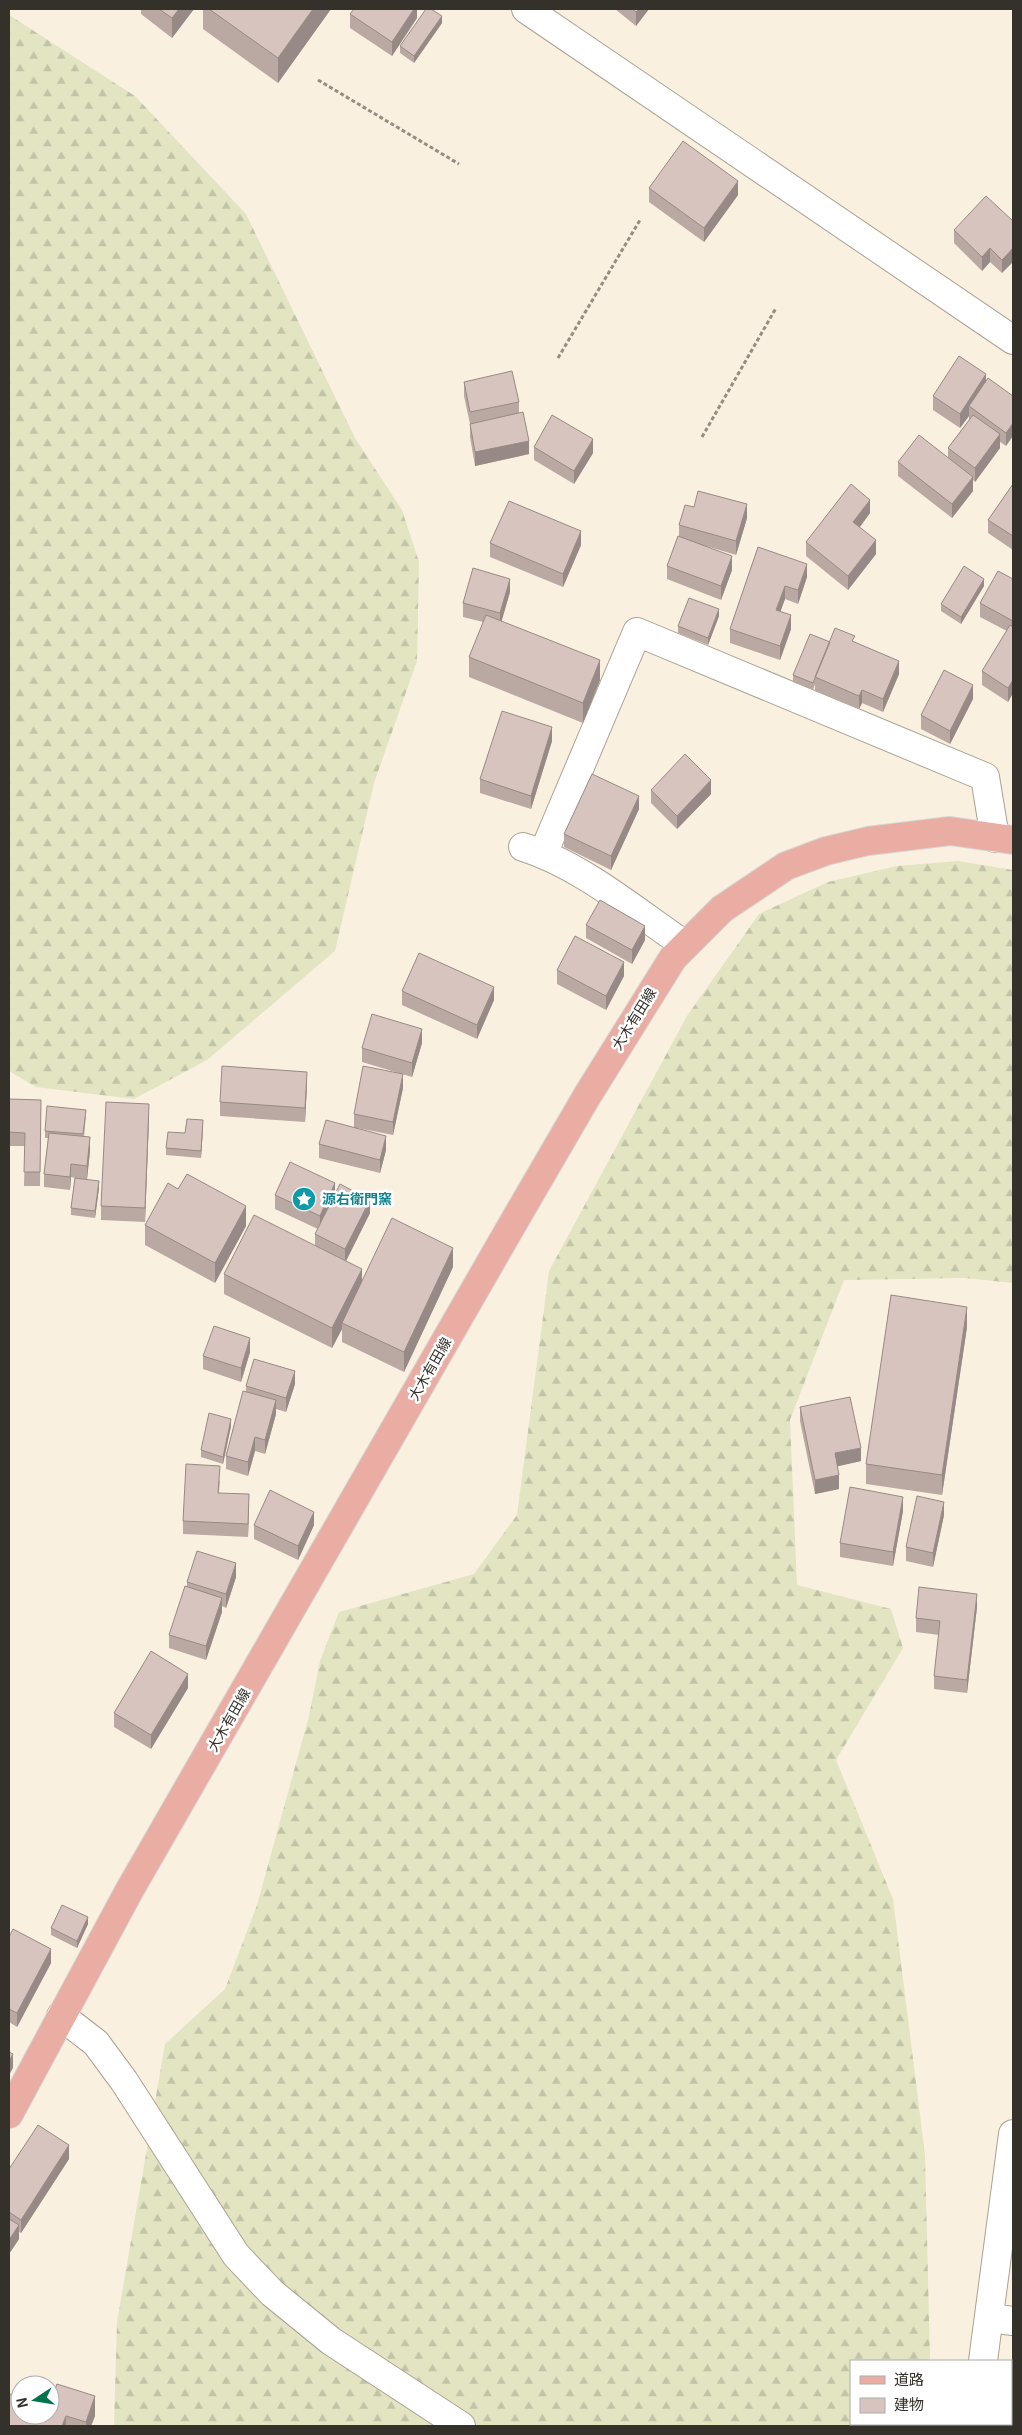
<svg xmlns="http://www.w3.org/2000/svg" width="1022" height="2435" font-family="Georgia,'Noto Sans JP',serif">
  <defs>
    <pattern id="forest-firs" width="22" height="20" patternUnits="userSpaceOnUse" patternTransform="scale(1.25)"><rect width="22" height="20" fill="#e2e4c2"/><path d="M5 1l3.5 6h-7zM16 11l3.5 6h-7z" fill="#c2c4a7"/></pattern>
  </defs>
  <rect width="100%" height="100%" fill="#faf0e0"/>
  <path fill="url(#forest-firs)" d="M9,15l126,81 111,118 109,224 47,72 17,52 -2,99 -43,122 -39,168 -128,109 -73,39 -98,-12 -27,-16z
    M958,861l55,9v413l-48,-5 -121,2 -54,140 7,165 94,24 12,39 -67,112 57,139 32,256 5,206h-79v63h81v2h-818l3,-104 48,-278 60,-55 32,-84 52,-189 11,-55 19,-49 135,-38 43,-59 32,-244 138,-255 72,-102 69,-32 69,-16z"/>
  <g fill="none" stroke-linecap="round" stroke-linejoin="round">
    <g stroke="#aca293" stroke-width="30">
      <path id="minor" d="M526,9l487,331
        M523,847c58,18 112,64 162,98
        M543,854l94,-222 348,145 10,61
        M61,2016l35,27 28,38 112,174 36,38 59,48 130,85
        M989,2318l24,3
        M983,2361l30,-227
        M975,2426v-2"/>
    </g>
    <g stroke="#d6d6d4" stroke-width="30">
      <path id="major" d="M9,2114l120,-223 387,-673 71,-122 86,-138 49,-49 64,-43 40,-15 42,-10 82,-10 63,9"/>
    </g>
    <path stroke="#948d82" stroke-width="3" stroke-dasharray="4 2.5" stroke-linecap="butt" d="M318,80l141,84
      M558,358l82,-138
      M702,437l74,-129"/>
    <use href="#minor" stroke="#fff" stroke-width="28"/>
    <use href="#major" stroke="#e9ada4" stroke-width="28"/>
  </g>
  <path fill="#baa9a3" d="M141,9h53l-22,29 -31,-24z
    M203,9h128l-53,74 -75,-54z
    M417,9v9l-25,38 -42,-28v-14z
    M615,9h34l-13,17z
    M442,23l-28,40 -14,-10v-7z
    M649,188l89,7 -34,47 -55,-40z
    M1013,221l-11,52 -12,-11 -8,9 -28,-28v-13z
    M986,380l27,16 -7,50 -6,-4v6l-25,34 -2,-2v11l-21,27 -54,-42v-14l50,-4v-10l21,-28v-4l-9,12 -27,-18v-14z
    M464,382l55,20v11l10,41 -54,12 -5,-29v-13l-6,-28z
    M534,447l59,6 -19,31 -40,-24z
    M1013,484v66l-25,-17v-13z
    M870,513l-10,14 16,27 -28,36 -42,-34v-14z
    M747,518l-11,37 -30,-9 26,24 -11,30 -54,-21v-13l12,-30v-11z
    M490,543l91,2 -18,42 -73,-30z
    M758,547l49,30 -9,27 -13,-5 -5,12 11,18 -11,31 -50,-17v-14z
    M1013,579v114l-5,9 -26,-17v-14l25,-40 -27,-14v-14z
    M984,586l-23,38 -20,-13v-7z
    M510,592l-9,29 99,59 -17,43 -114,-46v-20l14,-35 -20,-5v-14z
    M719,616l-11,29 -30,-12v-7z
    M830,642h25l44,32 -16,38 -21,-9 -3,6 -44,-18v-7l-2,6 -20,-8v-7z
    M973,699l-23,45 -29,-15v-14z
    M552,741l-21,68 -51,-16v-14z
    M651,790l60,4 -34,35 -26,-26z
    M639,809l-28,61 -47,-23v-13z
    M586,925l59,15 -13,24 -46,-26z
    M557,970l67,6 -18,34 -49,-26z
    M402,991l92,9 -17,39 -75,-34z
    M422,1043l-10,34 -50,-15v-14z
    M307,1085l-2,37 -85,-6v-14z
    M403,1088l-10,47 -36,-7 29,22 -6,23 -61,-15v-14l35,-17v-13z
    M9,1099l32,1 -1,86h-16l1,-40h-16z
    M86,1116l-2,21 6,14 -3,28 12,9 -4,30 -24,-3v-7l4,-30 -4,-1 -1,13 -26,-3v-13l4,-36h-3v-7z
    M149,1118l-4,104 -44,-2v-14z
    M203,1127l-2,31 -35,-3v-7l19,-15z
    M178,1189l68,37 -31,57 -70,-38v-20z
    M335,1194l35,19 -24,48 16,20 91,-14 -49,105 -62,-30v-13l-10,19 -108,-54v-20l91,-28v-12l3,-5 -43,-20v-14z
    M967,1327l-25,168 -76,-11v-20z
    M250,1352l-9,30 -38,-13v-13z
    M295,1384l-9,28 -10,-3v5l-11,40 -10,-3 -7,25 -22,-7v-13l20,-64v-6z
    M800,1407l61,54 -24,5 2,23 -24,5 -15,-73z
    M231,1426l-8,38 -22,-7v-7z
    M220,1480l-1,13 30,15 -1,29 -65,-3v-13z
    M903,1511l-10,55 -53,-9v-14z
    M944,1515l-11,52 -27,-6v-14z
    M254,1525h60l-16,35 -44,-21z
    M236,1577l-10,31 -4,-2v6l-16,48 -37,-12v-13l18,-48v-5z
    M977,1607l-10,86 -33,-4v-13l5,-41 -23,-3v-14z
    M188,1688l-37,61 -37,-22v-14z
    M88,1924l-11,24 -26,-13v-7z
    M9,1937l42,26 -34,64 -8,-5z
    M69,2159l-48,74 -2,-1v7l-10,15v-85z
    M20,2397l75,19 -4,10h-82z"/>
  <path fill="#978985" d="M179,9h15l-22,29v-20z
    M313,9h18l-53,74v-25z
    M414,9h3v9l-25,38v-14z
    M639,9h10l-13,17v-14z
    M442,16v7l-28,40v-7z
    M738,181v14l-34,47v-14z
    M990,248v14l-8,9v-14z
    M1013,248v14l-11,11v-13z
    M986,374v14l-17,18v10l-9,12v-14z
    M1013,423v13l-7,10v-13z
    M1000,434v14l-25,34v-14z
    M593,439v14l-19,31v-13z
    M529,441v13l-54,12v-14z
    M973,477v14l-21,27v-14z
    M870,500v13l-17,23v-14z
    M747,504v14l-11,37v-14z
    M581,531v14l-18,42v-13z
    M876,540v14l-28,36v-14z
    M732,556v14l-11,30v-14z
    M807,564v13l-9,27v-14z
    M510,579v13l-10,35v-14z
    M984,579v7l-23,38v-7z
    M785,586v13l-9,25v-14z
    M719,609v7l-11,29v-7z
    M791,615v14l-11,31v-14z
    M600,660v20l-17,43v-20z
    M899,661v13l-16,38v-13z
    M1013,680v13l-5,9v-14z
    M973,685v14l-23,45v-13z
    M862,690v13l-3,6v-13z
    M552,727v14l-21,68v-13z
    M711,780v14l-34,35v-13z
    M639,796v13l-28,61v-14z
    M645,926v14l-13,24v-14z
    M624,962v14l-18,34v-14z
    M494,987v13l-17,39v-14z
    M422,1029v14l-10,34v-14z
    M307,1072v13l-2,37v-14z
    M403,1074v14l-10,47v-13z
    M149,1104v14l-4,104v-14z
    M203,1120v7l-2,31v-7z
    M386,1136v14l-6,23v-13z
    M90,1137v14l-3,28v-13z
    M71,1164v13l-1,13v-13z
    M99,1181v7l-4,30v-7z
    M335,1183v14l-15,33v-14z
    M370,1200v13l-25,50v-14z
    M246,1206v20l-31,57v-20z
    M453,1248v19l-49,105v-20z
    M362,1269v20l-20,34v6l-10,19v-20z
    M967,1307v20l-25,168v-20z
    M250,1338v14l-9,30v-14z
    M295,1371v13l-9,28v-14z
    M276,1400v14l-11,40v-14z
    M231,1419v7l-8,38v-7z
    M255,1437v14l-7,25v-14z
    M861,1448v13l-26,6v-14z
    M839,1475v14l-24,5v-14z
    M249,1494v14l-1,29v-13z
    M903,1497v14l-10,55v-14z
    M944,1502v13l-11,52v-14z
    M314,1512v13l-16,35v-14z
    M236,1563v14l-10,31v-14z
    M977,1594v13l-10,86v-13z
    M222,1598v14l-16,48v-14z
    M188,1674v14l-37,61v-14z
    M88,1917v7l-11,24v-7z
    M51,1949v14l-34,64v-14z
    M13,2054v14l-4,7v-14z
    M69,2145v14l-48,74v-13z
    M19,2225v14l-10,15v-14z
    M95,2396v20l-4,10h-5v-4z
    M66,2416v10h-4z"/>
  <path fill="#d8c4be" stroke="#978985" d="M159,9h20l-7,9z
    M209,9h104l-35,49z
    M354,9h60l-22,33 -42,-28z
    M426,9h5l11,7 -28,40 -14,-10z
    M632,9h7l-3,3z
    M683,141l55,40 -34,47 -55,-40z
    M986,196l27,25v27l-11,12 -12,-12 -8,9 -28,-27z
    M959,356l27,18 -26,40 -27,-18z
    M512,371l7,31 -49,10 -6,-30z
    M988,378l25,18v27l-7,10 -37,-27z
    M523,412l6,29 -54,11 -5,-28z
    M552,415l41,24 -19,32 -40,-24z
    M973,415l27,19 -25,34 -27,-20z
    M919,435l54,42 -21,27 -54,-42z
    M851,484l19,16 -17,22 23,18 -28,36 -42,-34z
    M1013,484v52l-25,-16z
    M698,491l49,13 -11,37 -57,-16 6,-20 9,2z
    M509,501l72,30 -18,43 -73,-31z
    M678,536l54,20 -11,30 -54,-20z
    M758,547l49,17 -9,26 -13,-4 -9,24 15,5 -11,31 -50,-17z
    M964,566l20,13 -23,38 -20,-13z
    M473,568l37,11 -10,34 -37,-10z
    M998,571l15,8v42l-33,-18z
    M689,598l30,11 -11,29 -30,-12z
    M486,615l114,45 -17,43 -114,-46z
    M1010,625l3,2v53l-5,8 -26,-17z
    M835,628l20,8 -3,5 47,20 -16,38 -21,-9 -3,6 -44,-19z
    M810,634l20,8 -17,41 -20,-8z
    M944,670l29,15 -23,46 -29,-16z
    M502,711l50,16 -21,69 -51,-17z
    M685,754l26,26 -34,36 -26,-26z
    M592,774l47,22 -28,60 -47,-22z
    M600,900l45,26 -13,24 -46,-25z
    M575,936l49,26 -18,34 -49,-26z
    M419,953l75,34 -17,38 -75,-34z
    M372,1014l50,15 -10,34 -50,-15z
    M222,1066l85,6 -2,36 -85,-6z
    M363,1066l40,8 -10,48 -39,-8z
    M9,1099l32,1 -1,72h-16l1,-39 -16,-1z
    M106,1102l43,2 -4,104 -44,-2z
    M47,1106l39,4 -3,24 -38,-3z
    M187,1119l16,1 -2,31 -35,-3 2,-16 17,1z
    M326,1120l60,16 -6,24 -61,-16z
    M49,1133l41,4 -3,29 -16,-2 -1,13 -26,-3z
    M290,1162l45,21 -15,33 -45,-21z
    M187,1174l59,32 -31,57 -70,-38 23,-42 10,6z
    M75,1178l24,3 -4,30 -24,-3z
    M340,1184l30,16 -25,49 -30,-15z
    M254,1215l108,54 -30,59 -108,-54z
    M392,1218l61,30 -49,104 -62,-29z
    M891,1295l76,12 -25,168 -76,-11z
    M214,1326l36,12 -9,30 -38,-12z
    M254,1359l41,12 -9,27 -40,-12z
    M243,1391l33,9 -11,40 -10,-3 -7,25 -22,-6z
    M850,1397l11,51 -26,5 4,22 -24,5 -15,-73z
    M209,1413l22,6 -8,38 -22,-7z
    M186,1464l34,2 -2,27 31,1 -1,30 -65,-3z
    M850,1487l53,10 -10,55 -53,-9z
    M270,1490l44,22 -16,34 -44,-21z
    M917,1496l27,6 -11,51 -27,-6z
    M197,1551l39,12 -10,31 -39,-12z
    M185,1586l37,12 -16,48 -37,-11z
    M919,1587l58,7 -10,86 -33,-4 6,-55 -24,-3z
    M151,1651l37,23 -37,61 -37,-22z
    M62,1905l26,12 -11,24 -26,-13z
    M13,1929l38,20 -34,64 -8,-4v-72z
    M9,2052l4,2 -4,7z
    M38,2125l31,20 -48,75 -12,-8v-43z
    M9,2219l10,6 -10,15z
    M29,2381l14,4h-15z
    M57,2384l38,12 -9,26 -20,-6 -4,10h-53v-29l1,-3 10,3v18h30v-28l5,2z"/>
  <defs>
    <g id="sight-disc" transform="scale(1.25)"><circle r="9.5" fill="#0f9aa8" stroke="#fff"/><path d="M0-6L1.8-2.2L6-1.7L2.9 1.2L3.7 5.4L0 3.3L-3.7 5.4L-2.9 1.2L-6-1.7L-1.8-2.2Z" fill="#fff"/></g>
  </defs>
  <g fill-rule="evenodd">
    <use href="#sight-disc" x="304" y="1199"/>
  </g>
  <g text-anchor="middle" stroke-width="5" stroke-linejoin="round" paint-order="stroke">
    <g font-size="14" fill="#34302a" stroke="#fff">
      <text transform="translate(634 1019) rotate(-58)" y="5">大木有田線</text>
      <text transform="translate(430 1369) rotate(-60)" y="5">大木有田線</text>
      <text transform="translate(229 1720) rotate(-60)" y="5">大木有田線</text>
    </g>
    <g font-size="14" font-weight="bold" fill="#0d838f" stroke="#fff" text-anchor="start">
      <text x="322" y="1204">源右衛門窯</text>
    </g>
  </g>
  <rect width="1022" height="2435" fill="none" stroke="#34302a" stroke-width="20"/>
  <rect x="850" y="2360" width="162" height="65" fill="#ffffff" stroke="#aeacaa"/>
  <rect x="860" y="2376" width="25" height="8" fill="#e9ada4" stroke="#aeacaa"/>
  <text x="894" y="2385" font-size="15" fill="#34302a">道路</text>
  <rect x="860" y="2398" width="25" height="15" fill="#d8c4be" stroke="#aeacaa"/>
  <text x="894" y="2410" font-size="15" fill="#34302a">建物</text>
  <g transform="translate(35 2400) rotate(258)"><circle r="24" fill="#ffffff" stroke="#aeacaa"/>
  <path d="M0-4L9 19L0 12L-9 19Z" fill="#01744f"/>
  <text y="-8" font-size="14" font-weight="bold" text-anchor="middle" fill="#34302a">N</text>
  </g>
</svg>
